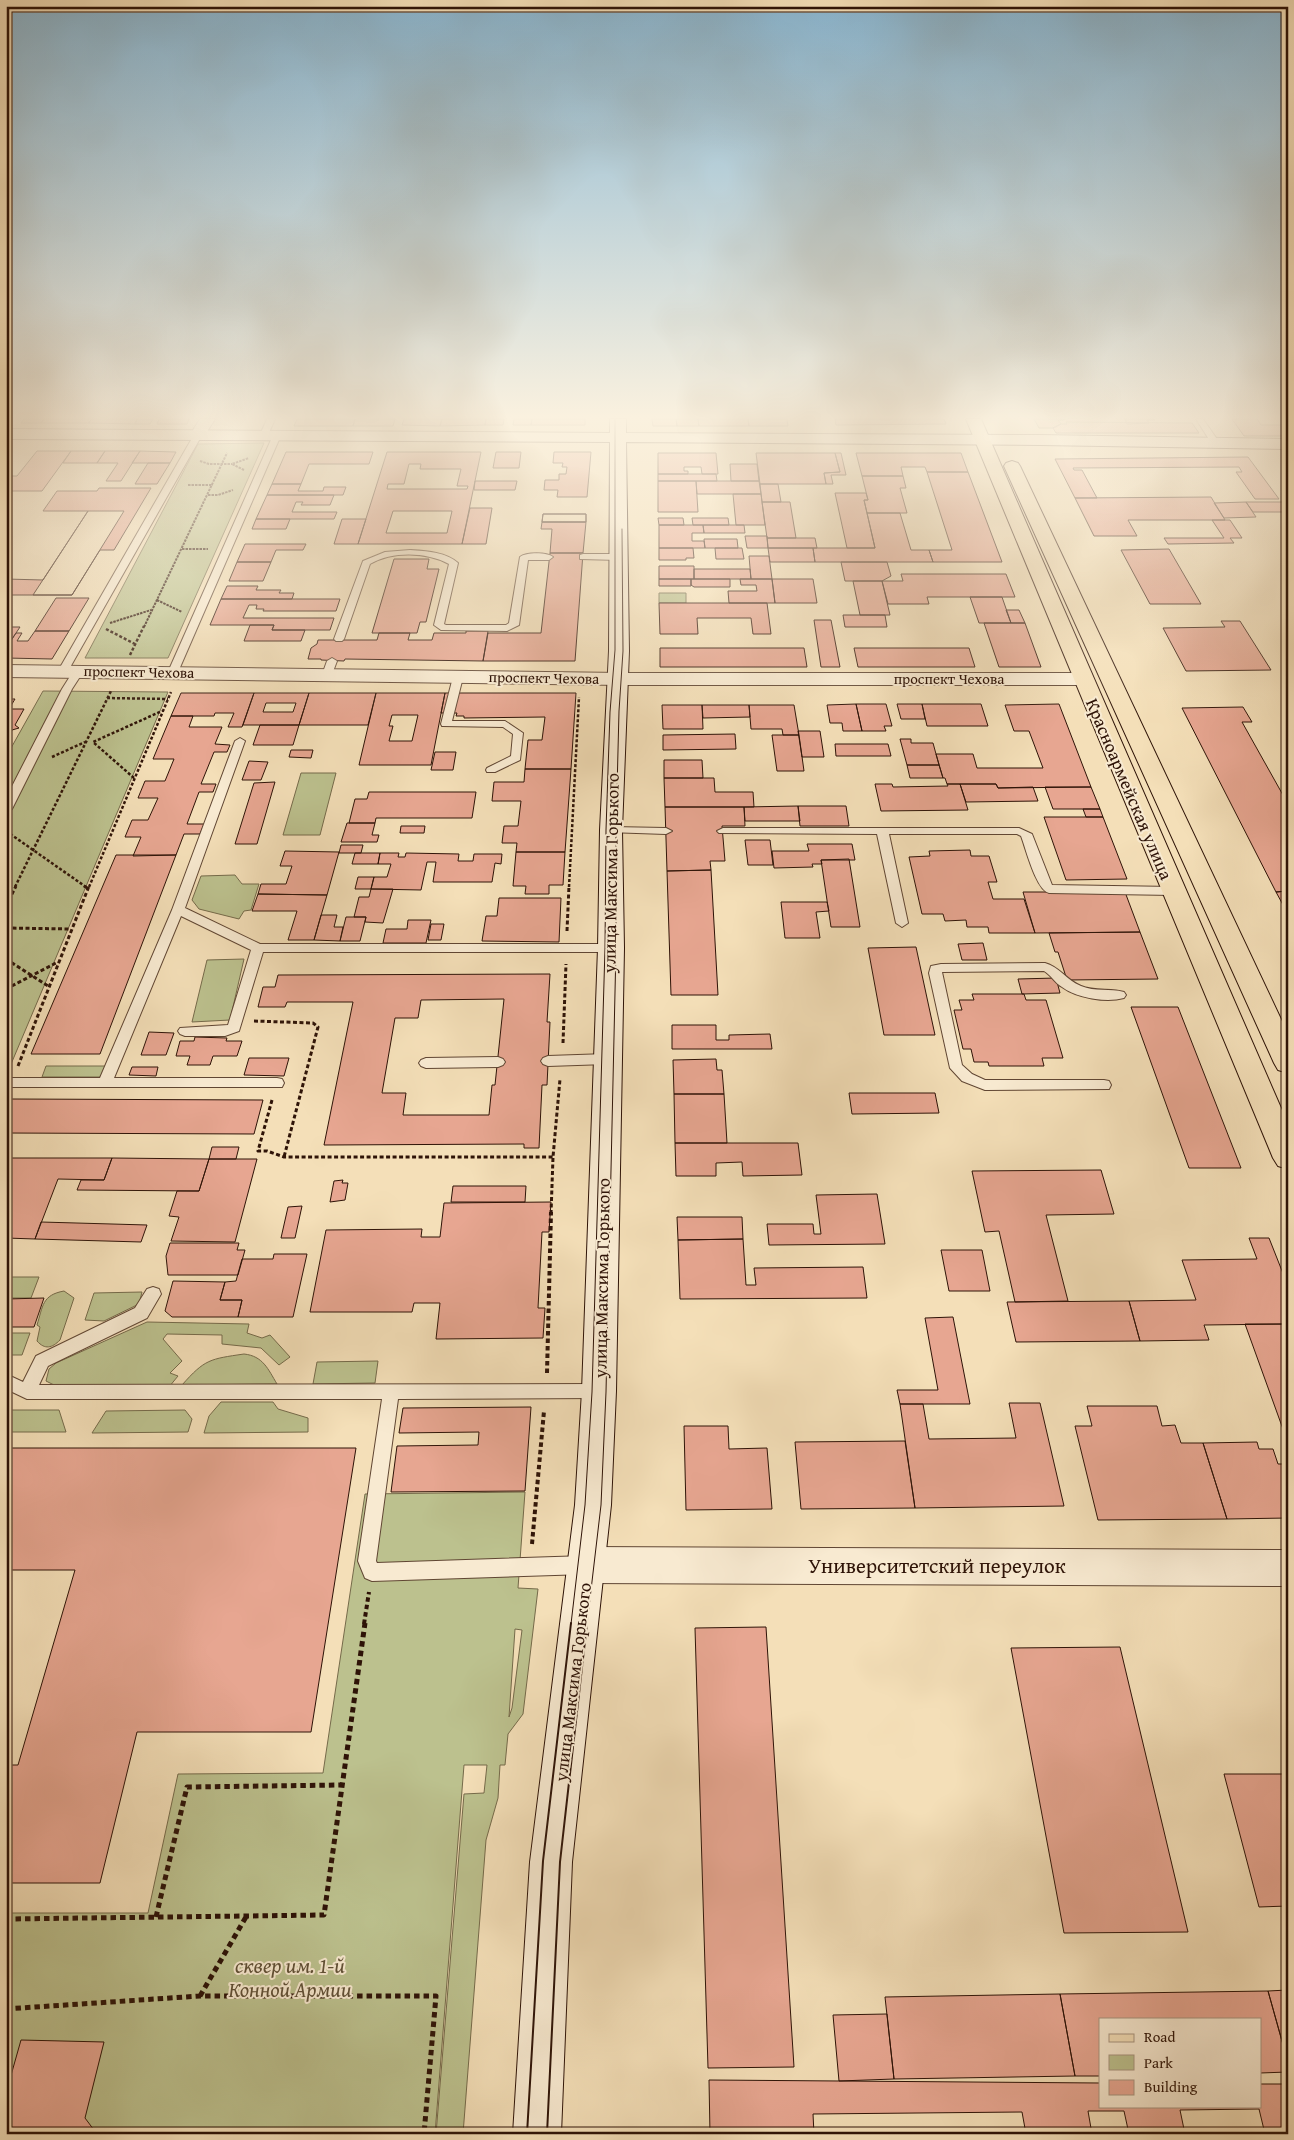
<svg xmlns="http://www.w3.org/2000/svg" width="1294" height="2140" font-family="'Gentium Book Plus',serif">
  <rect width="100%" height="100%" fill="#f4dfb8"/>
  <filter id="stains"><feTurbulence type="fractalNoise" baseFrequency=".004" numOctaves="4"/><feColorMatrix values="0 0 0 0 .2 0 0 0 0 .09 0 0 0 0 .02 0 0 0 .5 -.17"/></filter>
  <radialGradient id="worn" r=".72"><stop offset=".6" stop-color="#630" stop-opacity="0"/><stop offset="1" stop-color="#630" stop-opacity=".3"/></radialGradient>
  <path fill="#bcc18e" stroke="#756a4a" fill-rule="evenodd" d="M264,443l-96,215h-83l113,-214z
    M659,593h27v10h-27z
    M43,691l125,1 -162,384v-319z
    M301,773h35l-16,62h-37z
    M235,875l7,9h17l-8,26 -7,1 -5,8 -40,-10 -7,-9 9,-24z
    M244,959l-14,61 -38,2 15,-62z
    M46,1066h60l-5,11h-59z
    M6,1277h33l-8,21h-25z
    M64,1291l10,7 -14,42c-8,8 -15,10 -23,1l3,-14 -3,-2c6,-19 5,-30 27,-34z
    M142,1292l-3,12 -35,17 -19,-1 9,-27z
    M147,1322l102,2 -2,9 15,5 8,-3 20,22 -11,8 -18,-17 -39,-4v-9l-55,-1 -4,5 19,22 -12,12 8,3 -9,11 -113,-1 -10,-5 3,-12 7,-6z
    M6,1333h24l-8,22h-16z
    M244,1354c19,2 24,15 33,30l-95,1c23,-26 28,-26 62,-31z
    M378,1361l-3,22 -62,1 4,-22z
    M221,1402h52l5,7 30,9v14l-104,1 5,-17z
    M6,1410h53l7,22h-60z
    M185,1410l7,9 -4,13 -96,1 14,-22z
    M525,1492l-7,96 20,1 -15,125 -15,20 -3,31h-5l-2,33 -12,42 -23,294h-27l28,-340 20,-1 3,-28h-23l-29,369h-429v-221h142l30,-139 145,-1 42,-279zM515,1629l7,1 -10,78 -3,9z"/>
  <path fill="#e7a691" stroke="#2e1307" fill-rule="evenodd" d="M24,419h20l-3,4h-20z
    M44,419h47l-2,4h-48z
    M91,419h46l-2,5 -46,-1z
    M137,419h16l-3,5h-15z
    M159,419h30l-2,5h-30z
    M297,419h58l-2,7h-59z
    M355,419h40l-2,7h-40z
    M404,419h38l-2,7 -38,-1z
    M442,419h44l-1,6 -45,1z
    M486,419h18l-1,6h-18z
    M514,419h18l-1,6h-18z
    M532,419h53v6h-54z
    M652,419h24l1,7h-24z
    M676,419h22l1,7h-22z
    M698,419h50l1,7h-50z
    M748,419h39l1,7h-39z
    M835,419h109l2,5 -110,1z
    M1034,419h30v1h-6l3,4 -8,4h-14z
    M1125,419h29l1,1h-8l2,3 -22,1z
    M1232,419h25l4,6h27v11h-44z
    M1066,422l126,1 7,10h-143l-3,-5 8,-4h6z
    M37,451h34l-29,40h-36v-15h11z
    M71,451h34l-8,12h-34z
    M105,451h35l-19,30h-15l12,-18h-21z
    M140,451l36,1 -6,11h-38z
    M286,452h87l-4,12h-60l-8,20h-29z
    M387,452h94l-19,92h-104zM409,464h12l-1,5h41l-4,17h11l-1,3h-80l1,-5h16zM393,511h59l-5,22h-61z
    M496,452h25l-2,16h-26z
    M554,452h37l-4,45h-30l1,-7h-14l1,-10h14v-6h7l1,-7h-5l1,-4h-10z
    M658,453h58l2,21h-16l-1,-7h-17v4h4v3h-30z
    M756,453h79l5,19 -16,1 2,11h-66z
    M835,453h6l5,22h-15l2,9h-7l-2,-11 16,-1z
    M856,453h105l7,19h-41l-2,-5h-24l2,9h-41z
    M1248,457l31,42h-24l-19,-27h6l-3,-5 -166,1 1,2h8l15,28h-22l-20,-39z
    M148,463h22l-13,21h-22z
    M730,464h27l2,17h-28z
    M927,472h41l34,90h-69l-4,-12h23z
    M658,474h58l1,7h-59z
    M862,476h41l3,12h-6l7,25h-40l-3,-13h4z
    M475,481h42l-2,9h-41z
    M658,481h38l2,31h-40z
    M696,481h63l2,13h-64z
    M272,484h29l-3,7h25l1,-4h22l-3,8h-76z
    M760,484h18l3,18h-19z
    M99,488h52l-37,62h-14l-28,45h-66v-16l37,1 45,-69h-45l14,-20h40z
    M835,493h31l2,7h-4l11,48h-28z
    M733,494h28l4,31h-29z
    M267,495h67l-4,10h-29l2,-3h-7l-4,10h45l-3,7h-78z
    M1211,497l14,23h-97l9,16h-43l-19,-38z
    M762,502h28l6,36h-29z
    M1246,502l10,15 -32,1 -10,-15z
    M1246,502h42v10h-35z
    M470,508h22l-6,36h-24z
    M88,511h36l-52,84h-39z
    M867,513h33l11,37h18l4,12h-118l-2,-14h62z
    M543,514h43v8h-44z
    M543,514h43v8h-44z
    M658,518h25l1,7h-25z
    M692,518h36l1,7h-36z
    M256,519h34l-4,10h-34z
    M342,519h24l-8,25h-24z
    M1212,520h18l12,18h-12l4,5 -66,1 -4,-6h60z
    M542,522h44l-3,31h-33l2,-24h-11z
    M659,525h44l1,8h-12v8h12l1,7h-46z
    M703,525h41l1,8h-41z
    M745,536h22l1,12h-21z
    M767,538h48l2,10h-49z
    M704,539h33l1,9h-33z
    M245,544h61l-3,6h-27l-5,12h-34z
    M659,548h34l1,10h-8v2h-27z
    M715,548h27l2,11h-28z
    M768,548h45l2,14h-45z
    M1169,549l32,55h-51l-29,-54z
    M550,553h33l-8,108h-92l5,-28h53z
    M749,556h20l3,23h-21z
    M394,559h35l-2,10h12l-13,53h-6l-3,11h-45z
    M237,562h34l-8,19h-34z
    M841,562h46l4,14 -9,5h-37z
    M659,566h35v13h-35z
    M694,569h56l1,10h-57z
    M901,574h105l9,23h-88l2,7h-41l-6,-23h21z
    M659,579h32v7h-32z
    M691,579h39v8h-36l-3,-2z
    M740,579h32l3,24h-46l-1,-12h29l-1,-6h-15z
    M772,579h41l4,24h-42z
    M853,581h29l8,34h-30z
    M227,586h31l-2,4h25l-2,3h15l-2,6h-71z
    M970,597h32l9,26h-32z
    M56,598h33l-20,33h-34z
    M221,599h119l-4,12h-73l1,-2h-8l1,-4h-8l-6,13h91l-4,12h-58l2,-5h-64z
    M659,603h108l4,31h-18l-2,-16h-54l1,16h-38z
    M1006,610h13l6,13h-14z
    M843,615h42l2,12h-42z
    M814,620h17l9,47h-19z
    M1221,621h19l31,49 -85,1 -23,-43 62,-1z
    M984,623h41l16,44h-42z
    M250,625h24l-2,5h33l-4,11h-57z
    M6,627h14l-14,21z
    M35,631h34l-17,28 -46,-1v-10l10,-15h6l-5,8h11z
    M466,631h22l-5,30 -138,-2 -1,2 -23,-1v-1h-13l3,-11 6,-4 1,-4h59l2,-7h31l-2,7h24l2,-7h32z
    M660,648h144l3,19h-147z
    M854,648h115l6,19h-117z
    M181,693h73l-12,34h-14l6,-14h-19l-1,3h-43z
    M254,693h55l-10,32h-56zM266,703h30l-3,9h-30z
    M309,693h67l-8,32h-69z
    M376,693h69l-14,72h-72zM392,715h26l-6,26h-23l4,-15h-4z
    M445,693h131l-5,76h-46l3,-29h14l3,-23 -81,1v-2h-8l1,-3h-16z
    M6,699h9l-6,10h15l-9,16 4,3 -7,2 -6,11z
    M856,704l6,27h-19l-1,-8h-12l-3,-18z
    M856,704h30l6,22h-8l2,5h-24z
    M897,704h25l3,15h-24z
    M922,704h59l7,22h-61z
    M1059,704l32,83 -93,1 -2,-4h-49l-2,-6h-2l-7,-24h37l4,14h66l-14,-37h-15l-9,-26z
    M662,705h40l1,24h-40z
    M702,705h47l1,12 -47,1z
    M749,705h45l5,30h-16l-1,-6h-31z
    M1243,707l9,15h-10l46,82v87l-12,1 -94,-184z
    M171,716h22l-4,11h33l-7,17 15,1 -3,7h-13l-13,32h15l-3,8h-14l-12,32h17l-4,10h-16l-8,21 -43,1 8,-19h-16l7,-17h16l10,-22h-20l7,-17h20l9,-22h-21z
    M260,725h39l-6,20h-40z
    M798,731h22l4,26h-22z
    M735,734l1,15 -73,1v-15z
    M772,735h27l5,36h-27z
    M900,739h11v4h22l6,22h-32z
    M835,744h53l3,12h-55z
    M291,750h22l-2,8 -22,-1z
    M435,752h21l-3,18h-22z
    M664,760h38l1,18h-39z
    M249,761l19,1 -7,18h-19z
    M907,765h32l4,13h-33z
    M525,769h46l-6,83h-49l1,-9h-15l2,-17h14l3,-25h-29l2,-19h30z
    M664,778h50l1,14h38l1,15h-89z
    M275,782l-18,62h-22l19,-61z
    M875,784h17l1,3 55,-1 -1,-2h13l8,26 -87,1z
    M960,784h36l2,4 35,-1 5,14 -72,1z
    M1045,787h46l9,22h-47z
    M369,792h107l-4,26h-96l-1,5h-26l6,-24h12z
    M798,806l2,15h-55l-1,-14z
    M798,806h48l3,20h-49z
    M665,807h79l1,19h-23l3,35h-15l1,9 -44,1z
    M1083,809h17l3,8h-17z
    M1044,817h59l24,62 -61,1z
    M347,823h28l-3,12h7l-2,7h-36z
    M401,826h24l-1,7h-24z
    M745,840h25l3,25h-25z
    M807,844h45l3,16h-34l1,4h-10l1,3 -39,1 -2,-17h37z
    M341,845h22l-2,8h-22z
    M970,850l1,6h18l8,26h-9l5,17h31l11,34h-46l-1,-6h-21l-1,-7 -21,1 -2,-7h-21l-13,-57 21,-1 -1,-5z
    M285,851l54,1 -12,43 -69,-1 3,-10h25l6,-18h-12z
    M516,852h49l-2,33h-14v9h-24l1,-8h-13z
    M355,853h25l-2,11h-26z
    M380,853h19l-1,4h7l1,-4 53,1 -1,7h15l1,-7h28l-1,10 -6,-1 -3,19h-59l3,-20h-9l-6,28 -50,-1 3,-12h13l4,-13h-13z
    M116,855h60l-76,199h-69z
    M849,859l11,68h-29l-10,-67z
    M711,870l7,125h-47l-4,-124z
    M358,877h16l-3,12h-16z
    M371,889h22l-10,34 -18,-1 1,-5h-12l5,-20h10z
    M1288,891v23l-12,-22z
    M1023,892h102l15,40 -105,1z
    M258,894l69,1 -13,45h-26l9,-29h-45z
    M499,898h62l-2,44 -77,-1 4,-25h11z
    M781,902h46l2,9 -13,1 4,26h-35z
    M321,915h16l-3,12h9l-3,14 -26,-1z
    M346,917h20l-6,24h-20z
    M408,920h23l-5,23h-43l3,-14h21z
    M431,924h13l-3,16h-13z
    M1140,932l18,47 -91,1 -9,-28h-3l-6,-19z
    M983,943l4,17h-25l-4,-16z
    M916,947l19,88h-51l-16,-87z
    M550,974l-3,48h3l-3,63h-5l-3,63h-15v-4l-200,1 29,-143h-66l-2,5h-27l5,-20h12l3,-12zM504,999l-9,86h-3l-3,30h-86l3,-22h-24l13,-75h23l3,-18z
    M1056,978l4,15 -38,1 -4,-15z
    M972,994h52l2,6h20l17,58h-21l2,8h-55l-1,-4h-14l-3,-13h-8l-9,-39h8l-3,-10h15z
    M1131,1007h47l63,161h-52z
    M672,1025h44v15h13v-5l41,-1 2,15h-100z
    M149,1032l25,1 -8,22h-25z
    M195,1037l32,1 -1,3h16l-5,15h-24l-3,9h-23l3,-9h-14l4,-15h14z
    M249,1058h40l-5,18 -40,-1z
    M716,1059l1,11h5l2,24h-50l-1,-34z
    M132,1067h26l-2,9 -27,-1z
    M849,1093h86l4,20 -87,1z
    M674,1094h50l3,49h-52z
    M11,1099l252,1 -9,34 -248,-1v-23z
    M675,1143h123l4,32 -59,1 -1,-14 -26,1v13h-40z
    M212,1147h27l-3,12h-27z
    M6,1158h106l-8,22 -46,-1 -23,60 -29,-1z
    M112,1158l97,1 -10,32 -122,-1 4,-10h23z
    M209,1159h48l-22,83 -64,-1 8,-24 -10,-1 8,-25h22z
    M1101,1170l13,44 -68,1 22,86 -53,1 -16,-71 -14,1 -13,-61z
    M343,1180l-1,3h6l-3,17 -15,2 4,-21z
    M453,1186h73l-1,16h-74z
    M877,1194l8,50 -116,1 -2,-21h46l1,10h7l-5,-39z
    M551,1202l-2,30h-7l-4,76h7l-2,30 -107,1 4,-36h-26l-2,9h-102l16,-82 96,-1 -1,8h19l4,-34z
    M302,1206l-7,32h-14l7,-31z
    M677,1217h65l1,22 -65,1z
    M41,1222l106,3 -6,17 -106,-3z
    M1249,1238h20l19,48v38l-84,1 5,15 -69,1 -11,-40 67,-1 -14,-40 75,-1z
    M743,1239l3,46h10l-2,-17 109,-1 4,31 -187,1 -2,-59z
    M170,1243h69l-2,7h8l-7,25h-70l-2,-19z
    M941,1250h41l8,41h-41z
    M274,1254h33l-14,63h-55l4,-17h-22l5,-18 11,-1 6,-22h31z
    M173,1281l52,1 -5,18h22l-4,17h-66l-7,-6z
    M44,1298l-10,29h-28v-28z
    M1129,1301l11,40 -124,1 -9,-40z
    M953,1317l17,87h-70l-3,-14h41l-13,-72z
    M1245,1324h43v119z
    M1009,1403h31l24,103 -149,2 -15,-104h23l6,35 87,-1z
    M1087,1406h70l5,20 13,-1 6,18h22l24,76 -129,1 -23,-94h17z
    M531,1407l-6,84 -134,1 6,-46 81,-1 1,-13 -80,1 4,-25z
    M684,1426h44l1,23 38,-1 5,61 -86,1z
    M905,1441l10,67 -114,1 -6,-67z
    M1257,1442l2,7h14l5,15h10v54l-61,1 -24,-76z
    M6,1448h350l-45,284h-174l-37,151h-94v-118h12l57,-195h-69z
    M766,1627l28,440 -86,1 -13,-440z
    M1120,1647l68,285 -124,1 -53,-285z
    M1224,1774h59l5,17v115l-29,1z
    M1288,1990v65h-2l-18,-64z
    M1268,1991l20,72v9l-28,1v-54h-160v57h-25l-15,-82z
    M1060,1994l15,82 -181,3 -9,-82z
    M887,2014l7,65 -55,2 -6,-66z
    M21,2040l83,2 -19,76 12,16h-91v-41z
    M709,2080l391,3v23h160v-22h28v50h-23l-6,-25 -79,1 5,24h-56l-5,-23h-36l4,23h-66l-4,-22 -209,2 1,20h-104z"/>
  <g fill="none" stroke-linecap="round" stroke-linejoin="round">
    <g stroke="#604633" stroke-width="2">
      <path id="service" d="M267,419h8l-8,18h-6l-1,-2z
        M1196,419h7l16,23 -1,2h-6z
        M195,433l7,2 -134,236 -5,3 -4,-1 -1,-2z
        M274,433l7,2 -103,237 -1,2h-8l-1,-2z
        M410,550c16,1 36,2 48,13l-14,61 2,1h60l3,-2 11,-66c6,-5 27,-5 33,0l-4,3h-21l-9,65 -12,6 -66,-1 -7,-5 15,-61c-23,-12 -56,-13 -79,0l-26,75 -2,2h-6l-2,-2 29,-78 22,-9z
        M583,554h36l4,3 -4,3 -39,-1v-4z
        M332,658l5,3 -6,16h-8l-1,-2 5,-14z
        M78,669l5,3 -11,17 -60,120 -6,3v-14l56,-109 12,-19z
        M458,674l5,3 -11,44h53l18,12 -3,27 -25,12h-8l-1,-2 1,-2 24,-12 2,-22 -10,-7 -61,-1 -1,-2 12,-47z
        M240,738l5,3 -60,167 75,36h351l6,4 -6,4h-348l-24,79 -14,5h-40l-5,-2 -2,-3 2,-3 48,-3 23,-75 -70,-34 -67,162h163l5,1 2,4 -2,4h-276v-8l5,-1h89l72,-168 63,-169z
        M611,827l55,1 6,3 -6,3 -59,-2 -2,-2 2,-2z
        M723,828h296l13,6 20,51 121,2 6,4 -6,4 -124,-2c-13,-3 -23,-44 -28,-57l-4,-2h-128l19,89 -6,4 -6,-4 -19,-89 -158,-1 -2,-2z
        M1045,963c15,4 21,17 36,23 14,6 29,2 43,6l2,3 -2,3c-18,5 -47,0 -62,-11 -7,-4 -11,-12 -18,-16l-102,1 20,93 10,9 13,6h119l5,1 2,4 -2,4 -124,1 -23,-9 -12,-13 -21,-95 2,-7 10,-2z
        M607,1054l5,2 2,3 -2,3 -5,2 -59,2 -5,-2 -2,-3 2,-3 5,-2z
        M498,1057l5,2 2,3 -2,3 -5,2 -72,1 -5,-2 -2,-3 2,-3 5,-2z
        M153,1287l6,2 2,5 -14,24 -99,48 -9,19 560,-1 6,2 2,5 -2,5 -6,2 -201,1 -22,162 1,2 209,-7 7,3 2,6 -2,6 -7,3 -214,7 -7,-3 -7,-17 24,-162h-355l-21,-10v-15l17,8 13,-26 99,-48 12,-19z"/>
    </g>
    <g stroke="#604633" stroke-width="2">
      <path id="minor" d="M200,419h15l-12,19h-10l-3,-3z
        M586,1547l702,3v36l-702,-3 -13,-5 -5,-13 5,-13z"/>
    </g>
    <g stroke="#604633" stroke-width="2">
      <path id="tertiary" d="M6,665l616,8h460l7,2 3,4 -3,4 -7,2h-460l-616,-8z"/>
    </g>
    <g stroke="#2e1307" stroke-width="2">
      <path id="secondary" d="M610,419h16v14l414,2 248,4v10l-248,-4 -414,-3 3,209 -7,179 2,118 -8,443 -5,114 -39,357 -11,272h-48l17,-272 45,-357 7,-114 16,-443 2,-118 9,-179 1,-209 -604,-3v-10l604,4z"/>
    </g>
    <g stroke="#2e1307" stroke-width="2">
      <path id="primary" d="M966,419h15l307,705v45l-10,-3 -5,-8z
        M1012,461l6,2 2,3 268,568v39l-10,-3 -4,-7 -270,-597 2,-3z"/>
    </g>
    <path stroke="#2e1307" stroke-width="2" stroke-dasharray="2.5 1" stroke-linecap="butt" d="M200,461l9,3h23
      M244,470l-12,-6 17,-6
      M188,485h25
      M208,495h10l15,-5
      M182,549h26
      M157,600l25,12
      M110,623l41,-13
      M144,627l83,-174"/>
    <path stroke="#2e1307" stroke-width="2.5" stroke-dasharray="3 2" stroke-linecap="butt" d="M106,629l29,15
      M130,655l14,-29
      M107,698l61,1
      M52,757l33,-15
      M134,778l-41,-36 69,-31
      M6,831l80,56
      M15,887l96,-196
      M89,887l82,-195
      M569,887l10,-190"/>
    <path stroke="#2e1307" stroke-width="3" stroke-dasharray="4 2.5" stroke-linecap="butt" d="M84,886l5,3
      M6,906l10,-20
      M6,928l65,1
      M567,931l2,-45
      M6,959l42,27
      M6,989l52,-27
      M254,1021l59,2 5,4 -34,130
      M563,1043l3,-79
      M18,1066l71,-180
      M272,1100l-14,51h9l17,6h269
      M551,1214l2,-57 7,-78"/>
    <path stroke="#2e1307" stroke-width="4" stroke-dasharray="4.5 3" stroke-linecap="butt" d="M547,1373l4,-161
      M532,1544l12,-133
      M364,1624l5,-32"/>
    <path stroke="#2e1307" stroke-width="5" stroke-dasharray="5.5 4" stroke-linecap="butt" d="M156,1917l31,-130 155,-2
      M6,1919l318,-4 41,-292
      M200,1996l46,-79
      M6,2009l194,-13h236l-12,138"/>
    <use href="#service" fill="#f8ead1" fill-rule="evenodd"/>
    <use href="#minor" fill="#f8ead1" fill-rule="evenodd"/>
    <use href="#tertiary" fill="#f8ead1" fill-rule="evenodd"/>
    <use href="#secondary" fill="#f8ead1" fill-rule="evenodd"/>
    <use href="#primary" fill="#f4dfb8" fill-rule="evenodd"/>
    <path stroke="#2e1307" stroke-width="1" d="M571,1624l14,-119 7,-113 13,-444 1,-118 4,-118 5,-62v-231
      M587,1624l14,-119 5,-113 10,-444v-118l3,-119 4,-60 -1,-122"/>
    <path stroke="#2e1307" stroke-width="2" d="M527,2134l16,-273 28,-238
      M547,2134l13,-272 27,-239"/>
  </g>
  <linearGradient id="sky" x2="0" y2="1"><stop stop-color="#89b7d3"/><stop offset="0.58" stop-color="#faf1df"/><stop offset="1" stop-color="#faf1df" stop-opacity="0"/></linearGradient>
  <rect width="1294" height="719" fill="url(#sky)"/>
  <g text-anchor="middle" stroke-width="4" stroke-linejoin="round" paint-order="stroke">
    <g font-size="15" fill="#2e1307" stroke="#f8ead1">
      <text transform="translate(139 672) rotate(1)" y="5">проспект Чехова</text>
      <text transform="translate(544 678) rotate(1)" y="5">проспект Чехова</text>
      <text x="949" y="684">проспект Чехова</text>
    </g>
    <g font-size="18" fill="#2e1307" stroke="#f8ead1">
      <text transform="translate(1129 789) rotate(67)" y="6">Красноармейская улица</text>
      <text transform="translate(611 873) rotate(-89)" y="6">улица Максима Горького</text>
      <text transform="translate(602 1278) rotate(-89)" y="6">улица Максима Горького</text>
      <text transform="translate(573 1682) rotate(-83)" y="6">улица Максима Горького</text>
    </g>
    <g font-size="21" fill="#2e1307" stroke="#f8ead1">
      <text x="937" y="1573">Университетский переулок</text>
    </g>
    <g font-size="21" font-style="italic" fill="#605036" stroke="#f8ead1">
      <text x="290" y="1973">сквер им. 1-й<tspan x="290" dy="24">Конной Армии</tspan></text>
    </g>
  </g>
  <rect width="1294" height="2140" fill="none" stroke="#f4dfb8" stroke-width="25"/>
  <rect x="8" y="8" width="1279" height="2125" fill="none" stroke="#2e1307" stroke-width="2.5"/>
  <rect x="12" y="12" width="1269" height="2115" fill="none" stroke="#2e1307"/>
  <rect x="1099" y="2018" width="162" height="90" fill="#f8ead1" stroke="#a79480"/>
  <rect x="1109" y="2034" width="25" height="8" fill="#f4dfb8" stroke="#a79480"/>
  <text x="1144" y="2042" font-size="15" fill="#2e1307">Road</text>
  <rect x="1109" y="2055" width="25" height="15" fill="#bcc18e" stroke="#a79480"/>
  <text x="1144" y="2068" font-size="15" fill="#2e1307">Park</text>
  <rect x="1109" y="2080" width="25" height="15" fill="#e7a691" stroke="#a79480"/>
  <text x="1144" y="2092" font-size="15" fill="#2e1307">Building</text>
  <rect width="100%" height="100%" filter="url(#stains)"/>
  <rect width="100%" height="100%" fill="url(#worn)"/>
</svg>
